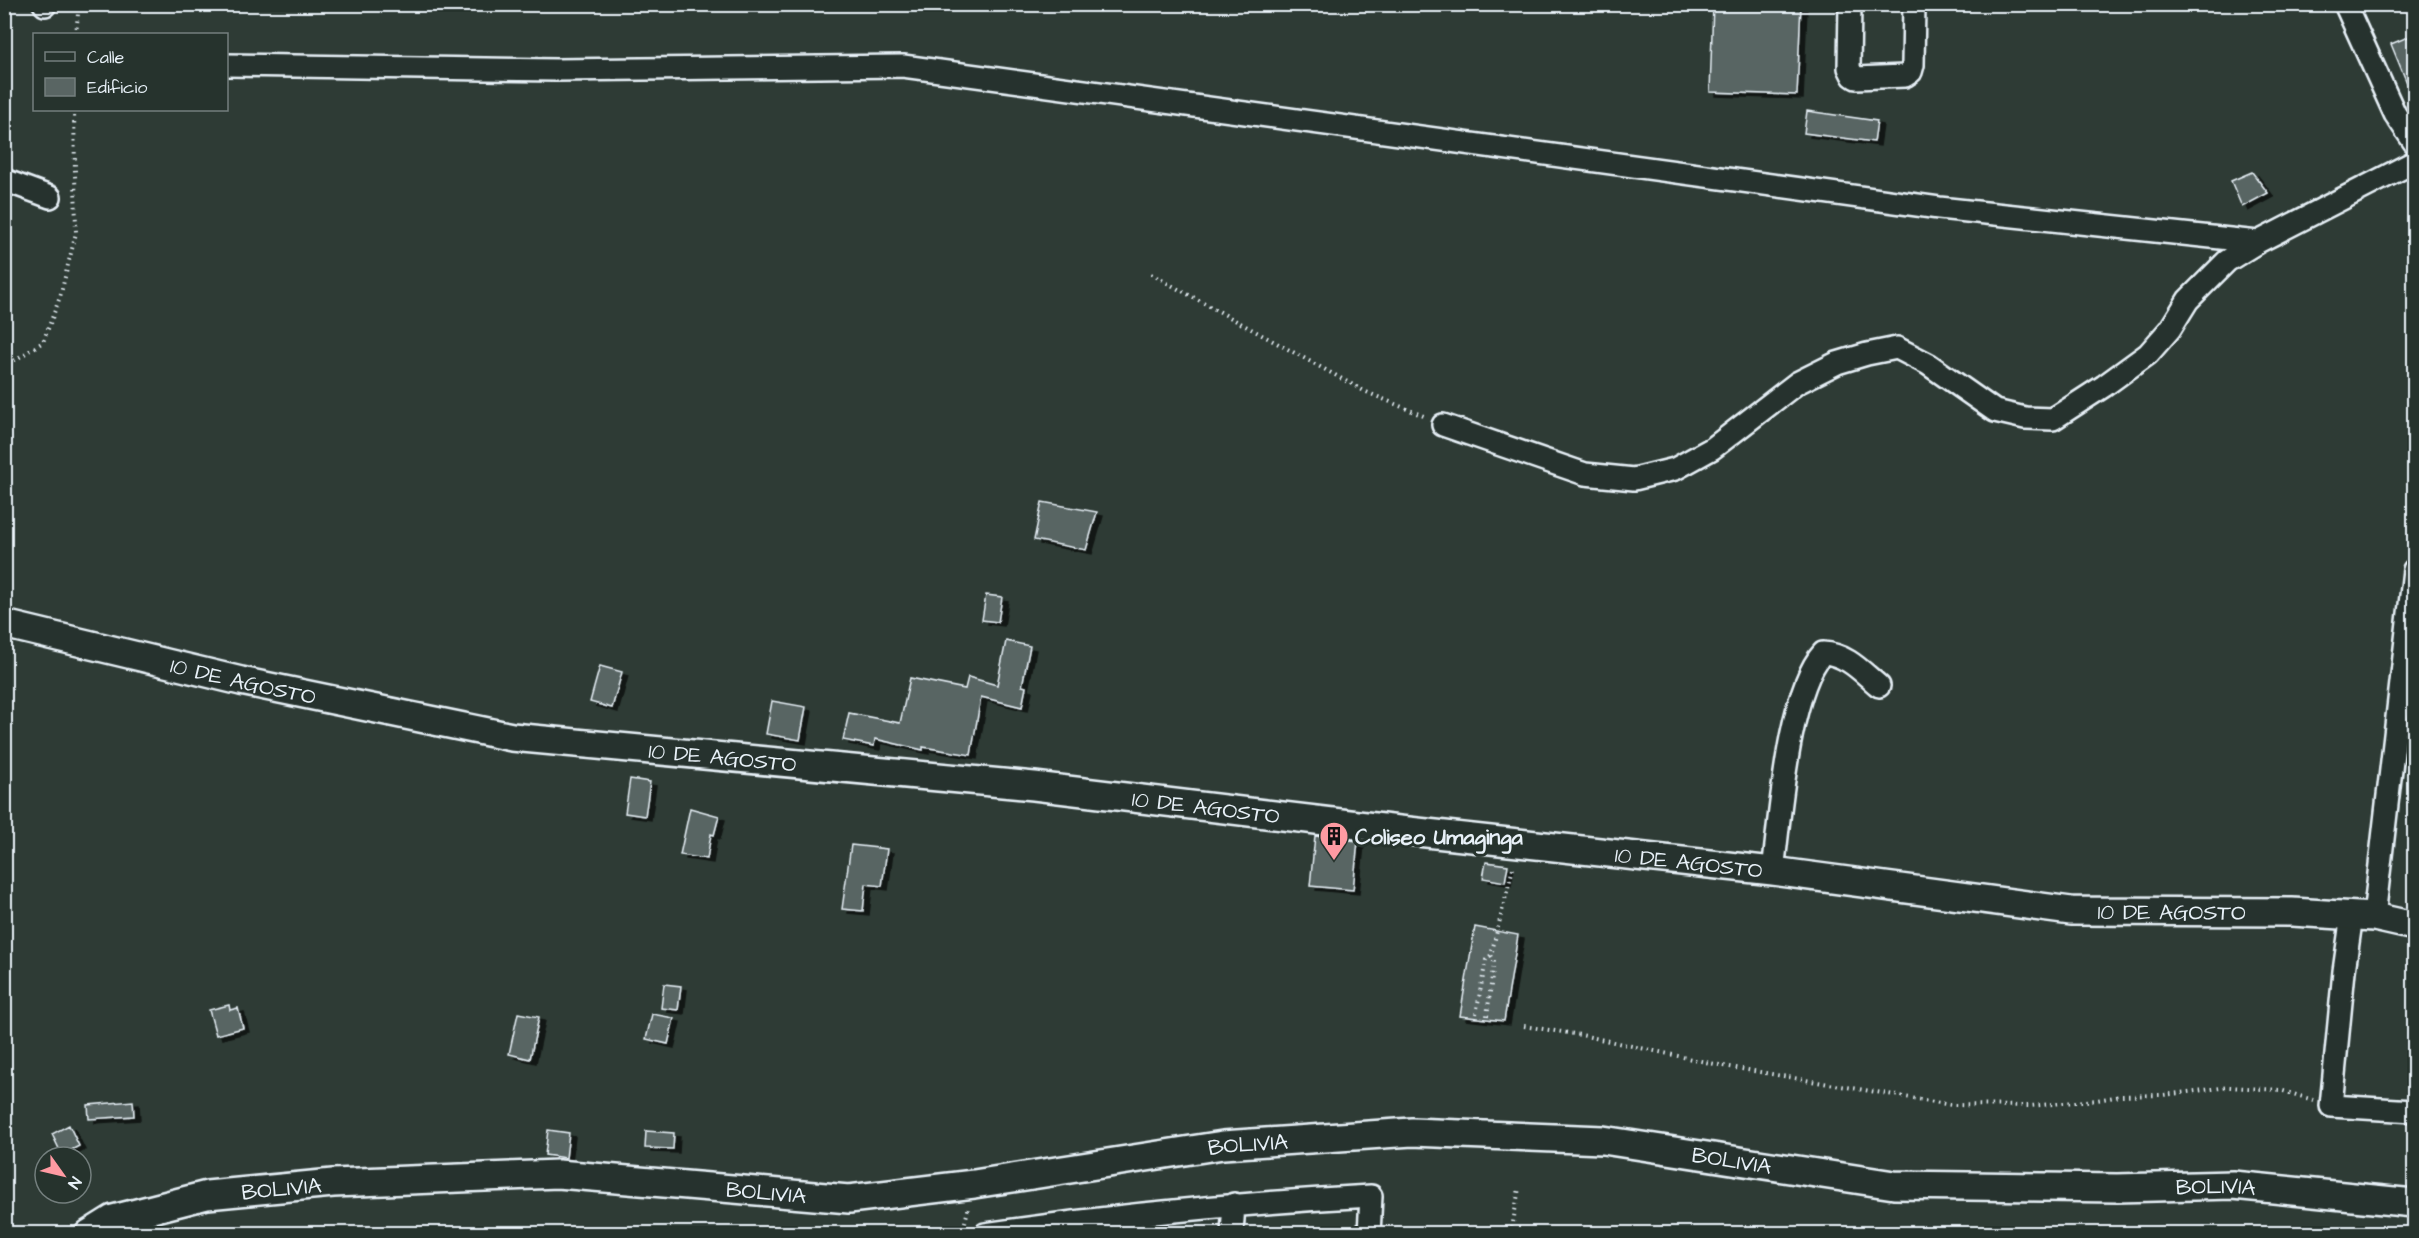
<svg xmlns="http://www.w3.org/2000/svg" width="2419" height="1238" font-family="'Architects Daughter',sans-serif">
  <defs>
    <filter id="shadow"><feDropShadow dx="6" dy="4" stdDeviation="0" flood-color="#0009"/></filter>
  </defs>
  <rect width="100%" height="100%" fill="#2e3b35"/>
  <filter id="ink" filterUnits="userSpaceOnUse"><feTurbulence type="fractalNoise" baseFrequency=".0167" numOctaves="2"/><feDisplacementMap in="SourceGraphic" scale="12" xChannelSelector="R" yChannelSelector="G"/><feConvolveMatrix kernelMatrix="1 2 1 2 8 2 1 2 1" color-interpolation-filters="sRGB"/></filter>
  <g filter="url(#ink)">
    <path fill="#596563" stroke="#e8f1f8" stroke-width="1.5" filter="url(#shadow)" d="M1713,4h88l-4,91 -87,-3z
      M2415,34v66h-1l-23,-56z
      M1807,111l70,10 -3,21 -70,-9z
      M2252,172l16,21 -26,14 -11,-26z
      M1042,502l55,10 -11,38 -52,-10z
      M986,595l16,2 -4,25 -16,-2z
      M1006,641l24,5 -8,40 4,1 -4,20 -41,-10 -10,58 -48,-8v3l-48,-11 -1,7 -31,-6 6,-27 51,10 10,-45 55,11 3,-12 29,8z
      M600,666l22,6 -10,36 -22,-6z
      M772,701l34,6 -6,33 -34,-6z
      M630,779l20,3 -5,34 -20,-3z
      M690,808l29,8 -5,19 -3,-1 -4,25 -27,-4z
      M1315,836l43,5 -5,49 -43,-4z
      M851,845l36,4 -5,37 -16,-2 -3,27 -21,-2z
      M1486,862l22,3 -3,17 -22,-4z
      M1475,927l43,8 -14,86 -44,-5z
      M664,984l17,2 -3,24 -17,-2z
      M229,1005l1,5 8,-2 5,20 -27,7 -7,-25z
      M518,1013l21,4 -9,42 -21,-5z
      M652,1014l22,4 -6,26 -22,-5z
      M133,1101l1,15 -45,3 -1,-14z
      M69,1125l10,21 -17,9 -10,-21z
      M548,1130l21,3 -3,25 -21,-3z
      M646,1131l28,2 -1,16 -28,-1z"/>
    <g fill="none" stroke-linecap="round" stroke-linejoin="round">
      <g stroke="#e8f1f8" stroke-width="26">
        <path id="minor" d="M44,4l1,1
          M1850,4l-1,64 4,8 3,2 49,-2 6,-4 2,-7 1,-61
          M2345,4l50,110 19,28
          M226,65l330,5 347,-4 1036,142 319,34
          M4,180l46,17
          M1443,425l142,49 49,5 41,-10 38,-21 84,-65 40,-20 30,-9 30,-6 31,16 67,47 30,7 28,1 51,-33 44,-32 22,-25 18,-29 39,-39 31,-19 156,-80
          M1773,871c7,-53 15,-180 50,-218 24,1 39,19 56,33
          M2352,915l-8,56 -13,135 83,5
          M2374,917l40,-347
          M985,1234c129,-19 257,-31 386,-38l-2,38
          M1232,1234l2,-30"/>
      </g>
      <g stroke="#e8f1f8" stroke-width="32">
        <g id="tertiary">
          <path id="s1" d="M4,624l237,57 271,56 522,49 365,44 374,41 298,40 221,1 82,5 40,9"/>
          <path id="s2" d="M89,1234l24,-15 94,-24 126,-12 225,-9 291,25 125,-15 249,-39 189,-13 191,8 291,45 223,3 116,-3 181,18"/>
        </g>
      </g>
      <path stroke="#e8f1f8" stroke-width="4" stroke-dasharray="1.5 4.5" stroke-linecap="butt" d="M76,34l3,-30
        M1151,274l213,117 62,26
        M4,367l39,-25 17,-45 16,-64 -2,-123
        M1476,1014l10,-54 5,-5 23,-91
        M1487,1016l7,-55 -3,-6
        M1524,1026l57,9 143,31 228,39 78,1 67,-6 23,-4 43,-1 66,-8 51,3 33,10
        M962,1234l7,-28
        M1511,1234l8,-46"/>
      <use href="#minor" stroke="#26332d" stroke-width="21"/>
      <use href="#tertiary" stroke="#26332d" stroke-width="27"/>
    </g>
  </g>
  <defs>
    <g id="building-pin" transform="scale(1.5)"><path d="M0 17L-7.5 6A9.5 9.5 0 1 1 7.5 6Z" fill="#ff9aa2" stroke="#26332d"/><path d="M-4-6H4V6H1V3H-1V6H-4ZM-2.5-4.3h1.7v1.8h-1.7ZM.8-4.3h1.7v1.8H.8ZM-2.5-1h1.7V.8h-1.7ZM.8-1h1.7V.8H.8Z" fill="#111"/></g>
  </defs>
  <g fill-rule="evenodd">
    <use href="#building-pin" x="1334" y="836"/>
  </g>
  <g text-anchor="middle" stroke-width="6" stroke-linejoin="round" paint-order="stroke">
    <g font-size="22" fill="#e8f1f8" stroke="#26332d">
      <text dy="8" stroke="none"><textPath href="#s1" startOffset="246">10 DE AGOSTO</textPath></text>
      <text dy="8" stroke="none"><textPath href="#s1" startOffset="732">10 DE AGOSTO</textPath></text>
      <text dy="8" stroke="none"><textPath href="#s1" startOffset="1218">10 DE AGOSTO</textPath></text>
      <text dy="8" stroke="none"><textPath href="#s1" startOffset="1704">10 DE AGOSTO</textPath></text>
      <text dy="8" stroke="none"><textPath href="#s1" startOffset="2190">10 DE AGOSTO</textPath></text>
      <text dy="8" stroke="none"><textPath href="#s2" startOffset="1172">BOLIVIA</textPath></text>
      <text dy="8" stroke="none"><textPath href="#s2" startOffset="1658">BOLIVIA</textPath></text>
      <text dy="8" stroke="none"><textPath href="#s2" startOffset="200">BOLIVIA</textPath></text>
      <text dy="8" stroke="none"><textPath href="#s2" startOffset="2144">BOLIVIA</textPath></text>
      <text dy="8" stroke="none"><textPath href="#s2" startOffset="686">BOLIVIA</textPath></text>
    </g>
    <g font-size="22" font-weight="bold" fill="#e8f1f8" stroke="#26332d" text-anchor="start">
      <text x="1355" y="844">Coliseo Umaginga</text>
    </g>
  </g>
  <rect width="2419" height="1238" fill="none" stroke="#26332d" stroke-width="24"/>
  <rect x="12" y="12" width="2395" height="1214" fill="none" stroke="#e8f1f8" stroke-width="2" filter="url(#ink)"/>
  <rect x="33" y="33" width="195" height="78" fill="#26332d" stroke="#747f7e" stroke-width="1.5"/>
  <rect x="45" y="52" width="30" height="9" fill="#26332d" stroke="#747f7e" stroke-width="1.5"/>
  <text x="87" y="63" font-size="18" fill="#e8f1f8">Calle</text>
  <rect x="45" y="78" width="30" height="18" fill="#596563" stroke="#747f7e" stroke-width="1.5"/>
  <text x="87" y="93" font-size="18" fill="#e8f1f8">Edificio</text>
  <g transform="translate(63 1175) rotate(124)"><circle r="28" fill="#26332d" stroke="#747f7e" stroke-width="1.5"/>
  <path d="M0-4.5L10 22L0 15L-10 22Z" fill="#ff9aa2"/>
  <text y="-9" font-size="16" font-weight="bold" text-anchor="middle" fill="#e8f1f8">N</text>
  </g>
</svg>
